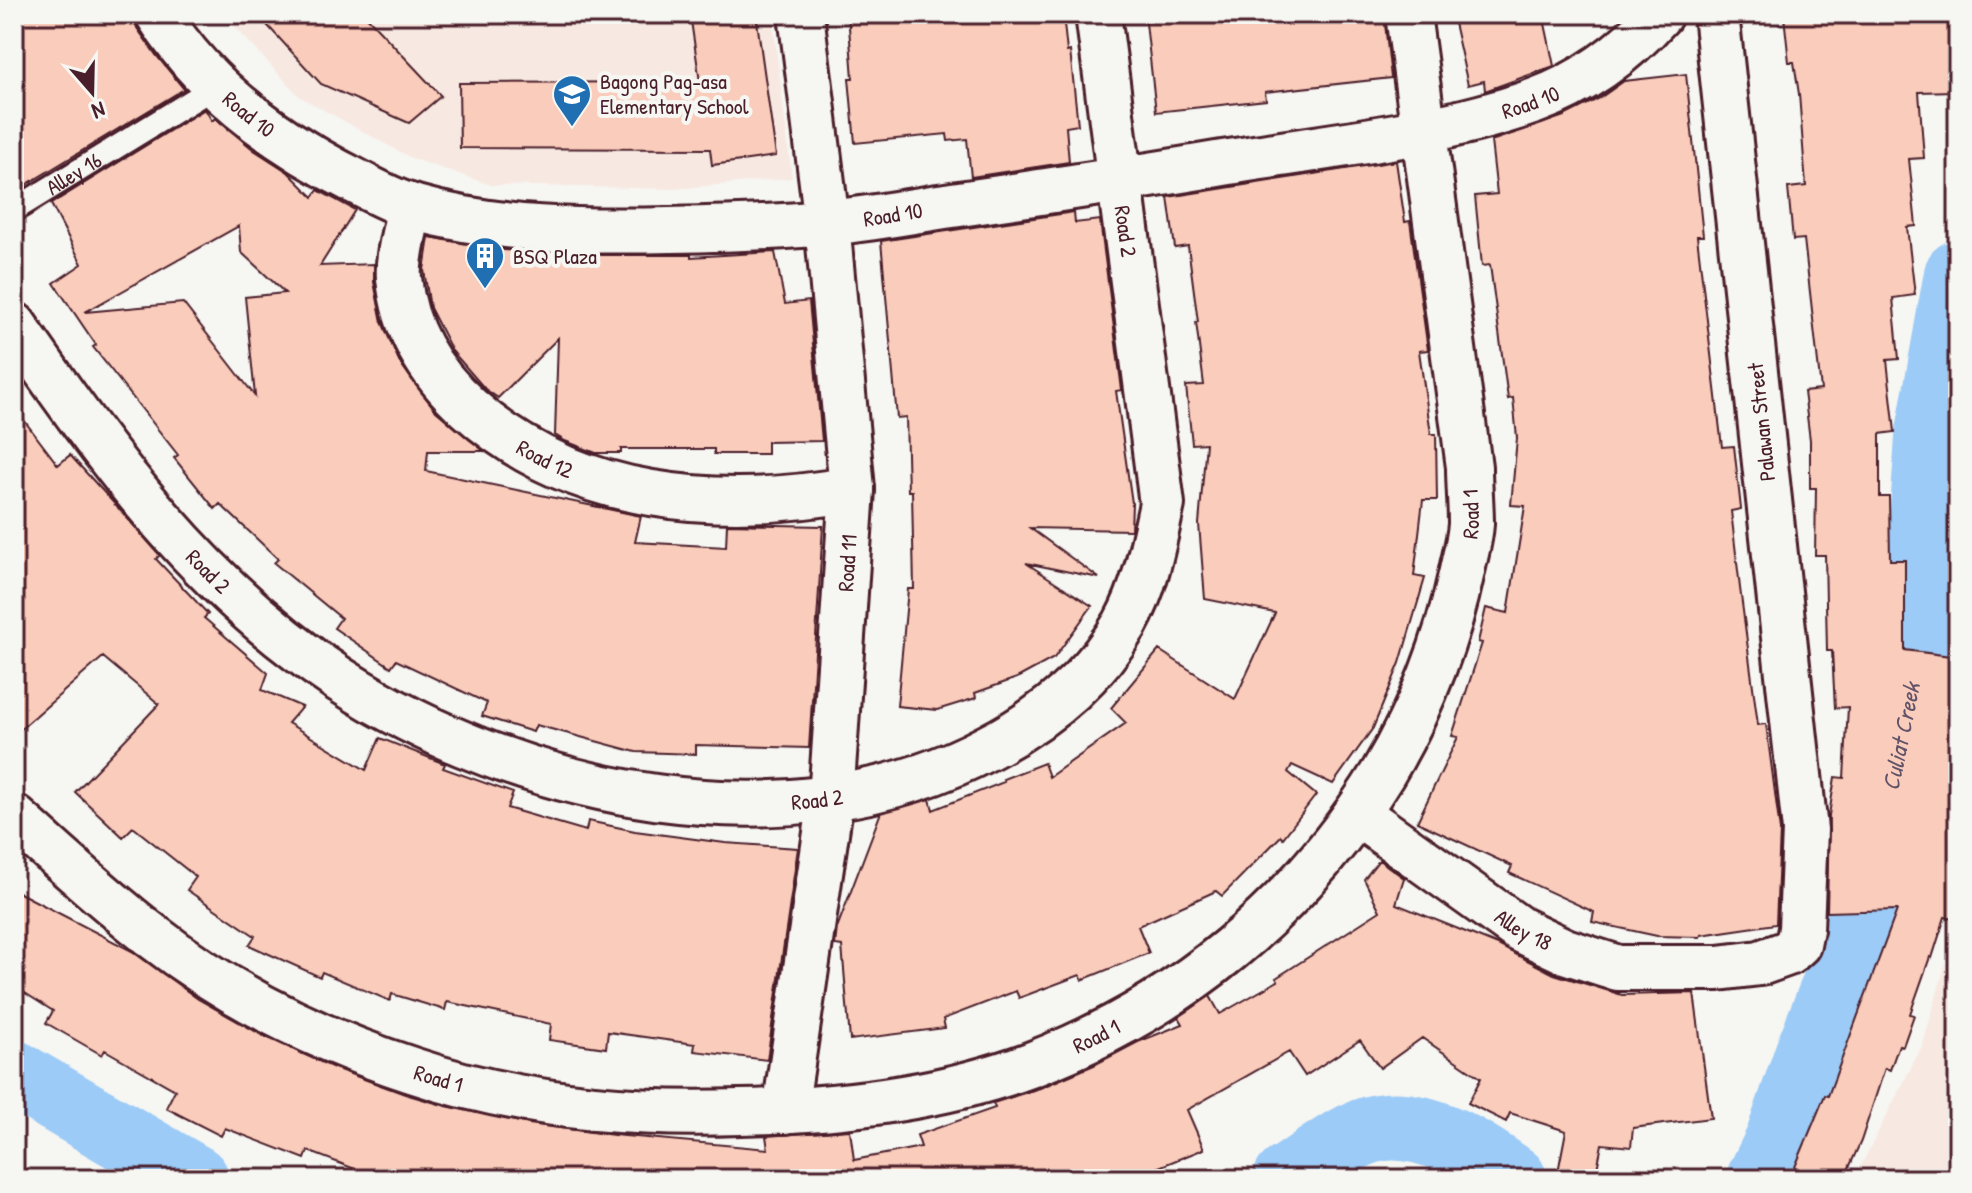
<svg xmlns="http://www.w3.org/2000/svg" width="1972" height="1193" font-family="'Patrick Hand',sans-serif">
  <rect width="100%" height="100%" fill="#f6f6f2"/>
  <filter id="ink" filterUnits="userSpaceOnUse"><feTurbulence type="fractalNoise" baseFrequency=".0125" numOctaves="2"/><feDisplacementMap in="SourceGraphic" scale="16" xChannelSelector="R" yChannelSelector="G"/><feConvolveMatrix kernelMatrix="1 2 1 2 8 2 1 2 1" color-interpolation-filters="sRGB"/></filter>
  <g filter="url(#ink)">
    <path fill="#f7e9e2" d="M223,14h549l20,164 -117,11 -184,-4 -78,-26 -113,-62z
      M1958,919v260h-104l69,-135z"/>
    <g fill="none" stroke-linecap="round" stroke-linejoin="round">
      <g stroke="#9ccbf7" stroke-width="68">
        <path d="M14,1074l181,105"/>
        <path d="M1287,1179c25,-16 62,-46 91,-51 47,-9 99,25 135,51"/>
        <path id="s1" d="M1760,1179l19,-39 29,-85 37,-94 27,-80 40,-196 17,-247 29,-164"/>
      </g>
    </g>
    <path fill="#f9ccbb" stroke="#4a1f2b" stroke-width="2" fill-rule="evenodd" d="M14,14h119l4,14 19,27 28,34 -170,103z
      M257,14h107l77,82 -32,27 -88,-39z
      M690,14h66l20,142 -64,9 -2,-16 -250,-1 -1,-65 241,-1z
      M848,14h215l4,38 3,-1 8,74 -12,2 3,35 -98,15 -4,-38 -19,2 -1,-7 -92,9 -6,-65h4z
      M1145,14h239l7,64 -126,14 1,8 -110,12z
      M1452,14h91l11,52 -69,25 -1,-10 -16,4z
      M1801,14h151l1,77 -34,1 5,66 -15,1 7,67 -9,1 8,68 -22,3 6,61 -12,1 8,72 -15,2v63h9l1,63h15v90l53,7v239l-5,23 -8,-2 -13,41 -2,-1 -20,57 4,1 -11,31 -4,-1 -9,25 -5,-2 -24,73 -17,38h-54l35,-84 3,1 69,-186 -70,2 2,-97 6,-38 9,1 4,-71 -13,1 -3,-57h-5l-2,-96h-10l1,-67h-6v-48l-6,-48 17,-2 -17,-151 -11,1 -5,-52 18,-2 -7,-92 -5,-32h-5l-5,-46z
      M1686,74l17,162h-6l25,211 12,-1 7,63 -10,2 9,77 18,137 8,-1 14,107 -4,93 -75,11 -1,2 -43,-1 -65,-14 2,-10 -85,-39 3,-7 -95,-44 41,-85 -6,-1 30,-93 -4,-1 8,-34 22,5 17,-107 -14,-1 6,-67 -4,-40 -5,1 -18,-134 -8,1 -7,-70 22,-2 -6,-53 73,-25 36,-18 24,-17z
      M205,109l7,12 3,-3 39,32 34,22 25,25 5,-7 37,20 -35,56 54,-2v18l8,40 18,41 36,48 48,40h-56l-2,20 215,45 -6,26 91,5 1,-23 96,2 -14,222 -113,-3v9l-60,-2 -100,-27 -3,7 -51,-16 5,-13 -91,-43 -5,7 -57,-39 7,-10 -67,-55 4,-4 -58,-55 -5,5 -41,-51 4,-3 -85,-108 3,-2 -42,-62 28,-19 -31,-60zM239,226l2,26 44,41 -40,4 10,99 -72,-93 -98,9z
      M1396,161l9,61 5,-1 18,129 -9,1 12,83h5l1,66h-14l-9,76 11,2 -25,85 -27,65 -40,56 -41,-19 -4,7 28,23 -33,43 -2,-2 -59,60 -6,-5 -78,35 11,27 -67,27 -2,-5 -61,23 -3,-7 -73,28 2,9 -95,12 -8,-94 -7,-1 2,-17 44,-116 49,-13 3,11 71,-28 -1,-3 41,-16 5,14 77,-54 -15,-15 48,-58 76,49 40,-86 -70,-14 -6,-75 7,-81 -14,1 -6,-58 18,-1 -8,-63h2l-10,-76 -13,2 -7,-51z
      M1074,212l1,11 25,-3 22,170 -6,1 16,112 -1,27 -101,-2 69,50 -73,-15 66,43 -38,52 -37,20 -42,15 1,5 -39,12 -40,-4 11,-117h6l-2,-98h-4l-2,-74 -9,1 -16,-177z
      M429,237l75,13 67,5h120v2l84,-5 10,52 24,-3 13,140 -55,1v12h-53v-5h-93v4h-25l-31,-12 -10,-6 3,-97 -60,60 -13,-9 -33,-38 -22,-43 -6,-38z
      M14,407l44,58 12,-10 50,55 40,45 -4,4 52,55 -4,4 64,55 -6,17 40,17 -14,16 78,47 14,-32 65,26 -2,4 70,25 -6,15 79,23 2,-10 47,10 90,12 73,5 -31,212 -73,-9 1,-7 -87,-12 -2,16 -57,-8 2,-16 -104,-22 -2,8 -53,-16 -2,7 -68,-29 -2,5 -71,-32 6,-9 -68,-46 9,-13 -63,-50 -10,10 -48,-45 84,-88 -56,-47 -89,78z
      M1379,860l25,18 -8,26 102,41 56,29 68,21 72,-2 17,125 -78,10 -2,19 -29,-3 -7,35 -37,-7 8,-41 -56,-18 -4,9 -38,-19 13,-25 -59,-40 -42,30 -20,-28 -55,36 -16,-24 -102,58 17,39 -75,30h-748l-73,-28 -3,8 -80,-31 -4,8 -55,-28 9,-18 -70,-40 -3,5 -56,-32 7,-12 -39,-25v-96l118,61 66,48 66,37 70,32 71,26 41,12 83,18 85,11 154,14 -2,-13 84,-6 4,30 67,-13 -4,-12 78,-27 -2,-5 47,-15 54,-23 44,-23 45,-18 -4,-7 31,-21 10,18 58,-33 -2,-3 104,-67 -16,-32z"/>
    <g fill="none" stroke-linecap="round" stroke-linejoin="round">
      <g stroke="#4a1f2b" stroke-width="28">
        <g id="lane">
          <path id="s2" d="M14,210l202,-124"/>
        </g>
      </g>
      <g stroke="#4a1f2b" stroke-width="50">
        <g id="street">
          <path id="s3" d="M158,14c46,75 118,127 195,166 19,10 39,21 59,27 83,24 172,25 258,23 51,-1 103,-2 154,-7 43,-3 86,-12 128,-18 89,-13 177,-26 265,-41 105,-18 217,-27 318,-63 50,-18 90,-48 125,-87"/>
          <path id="s4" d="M410,206c-4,22 -13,50 -11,72 5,52 31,95 70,130 104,94 251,105 383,81"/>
          <path id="s5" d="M14,325c94,135 185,262 325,354 182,118 451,175 650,68 56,-29 104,-69 136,-123 21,-38 28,-79 37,-120l-64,-490"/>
          <path id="s6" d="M1358,814l161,115 46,22 53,17h100l42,-5 28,-10 10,-9 3,-15 4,-99 -89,-816"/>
          <path id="s7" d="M14,817c45,40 89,81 137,118 77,60 168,105 261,135 104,35 219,46 328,42 97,-2 199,-13 290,-47 148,-56 270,-157 353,-292 37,-62 64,-131 79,-202 3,-15 8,-31 9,-47 0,-19 -2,-38 -2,-57l-61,-453"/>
          <path id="s8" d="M785,1111l46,-312 21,-310 -25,-266 -26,-209"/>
        </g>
      </g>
      <use href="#lane" stroke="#f6f6f2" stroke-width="22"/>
      <use href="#street" stroke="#f6f6f2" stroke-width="44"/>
    </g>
  </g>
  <defs>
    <g id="school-pin" transform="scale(2)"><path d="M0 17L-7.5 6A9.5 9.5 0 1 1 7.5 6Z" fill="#1f6fb2" stroke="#f6f6f2"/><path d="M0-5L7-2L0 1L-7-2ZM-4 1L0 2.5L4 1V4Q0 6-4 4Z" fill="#fff"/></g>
    <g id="building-pin" transform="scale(2)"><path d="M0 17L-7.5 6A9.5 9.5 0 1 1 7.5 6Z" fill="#1f6fb2" stroke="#f6f6f2"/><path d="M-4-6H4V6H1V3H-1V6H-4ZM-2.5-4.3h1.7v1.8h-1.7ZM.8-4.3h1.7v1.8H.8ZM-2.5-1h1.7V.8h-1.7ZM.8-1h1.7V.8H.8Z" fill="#fff"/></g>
  </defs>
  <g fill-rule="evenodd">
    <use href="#school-pin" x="572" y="94"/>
    <use href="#building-pin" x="485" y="256"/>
  </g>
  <g text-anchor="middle" stroke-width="8" stroke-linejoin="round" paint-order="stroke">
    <g font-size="22" fill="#4a1f2b" stroke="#f6f6f2" text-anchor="start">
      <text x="600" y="89">Bagong Pag-asa<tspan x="600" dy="25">Elementary School</tspan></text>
      <text x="513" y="264">BSQ Plaza</text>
    </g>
    <g font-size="22" fill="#4a1f2b" stroke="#f6f6f2">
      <text dy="8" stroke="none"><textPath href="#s3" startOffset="1456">Road 10</textPath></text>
      <text dy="8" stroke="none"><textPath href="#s3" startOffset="136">Road 10</textPath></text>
      <text dy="8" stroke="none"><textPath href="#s2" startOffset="70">Alley 16</textPath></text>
      <text dy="8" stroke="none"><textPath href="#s3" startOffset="808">Road 10</textPath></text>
      <text transform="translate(1126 231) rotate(82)" y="8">Road 2</text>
      <text transform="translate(1761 422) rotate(-96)" y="8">Palawan Street</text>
      <text dy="8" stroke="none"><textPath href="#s4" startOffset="316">Road 12</textPath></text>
      <text dy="8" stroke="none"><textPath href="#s7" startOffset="1846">Road 1</textPath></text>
      <text dy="8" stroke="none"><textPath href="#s8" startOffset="552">Road 11</textPath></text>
      <text dy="8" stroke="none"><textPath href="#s5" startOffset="314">Road 2</textPath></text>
      <text dy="8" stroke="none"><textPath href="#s5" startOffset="986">Road 2</textPath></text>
      <text dy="8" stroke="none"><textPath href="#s6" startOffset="202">Alley 18</textPath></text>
      <text dy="8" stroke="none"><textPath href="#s7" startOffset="1176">Road 1</textPath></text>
      <text dy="8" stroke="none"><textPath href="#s7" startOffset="504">Road 1</textPath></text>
    </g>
    <g font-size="24" font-style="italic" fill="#635368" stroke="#f6f6f2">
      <text dy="8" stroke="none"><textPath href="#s1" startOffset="466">Culiat Creek</textPath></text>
    </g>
  </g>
  <rect width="1972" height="1193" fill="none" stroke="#f6f6f2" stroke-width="48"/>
  <rect x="24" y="24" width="1924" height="1145" fill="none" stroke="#4a1f2b" stroke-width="3" filter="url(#ink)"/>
  <g transform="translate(92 92) rotate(160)" stroke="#f6f6f2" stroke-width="6" paint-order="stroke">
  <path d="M0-6L14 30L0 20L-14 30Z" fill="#4a1f2b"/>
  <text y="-12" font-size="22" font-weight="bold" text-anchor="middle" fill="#4a1f2b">N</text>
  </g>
</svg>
